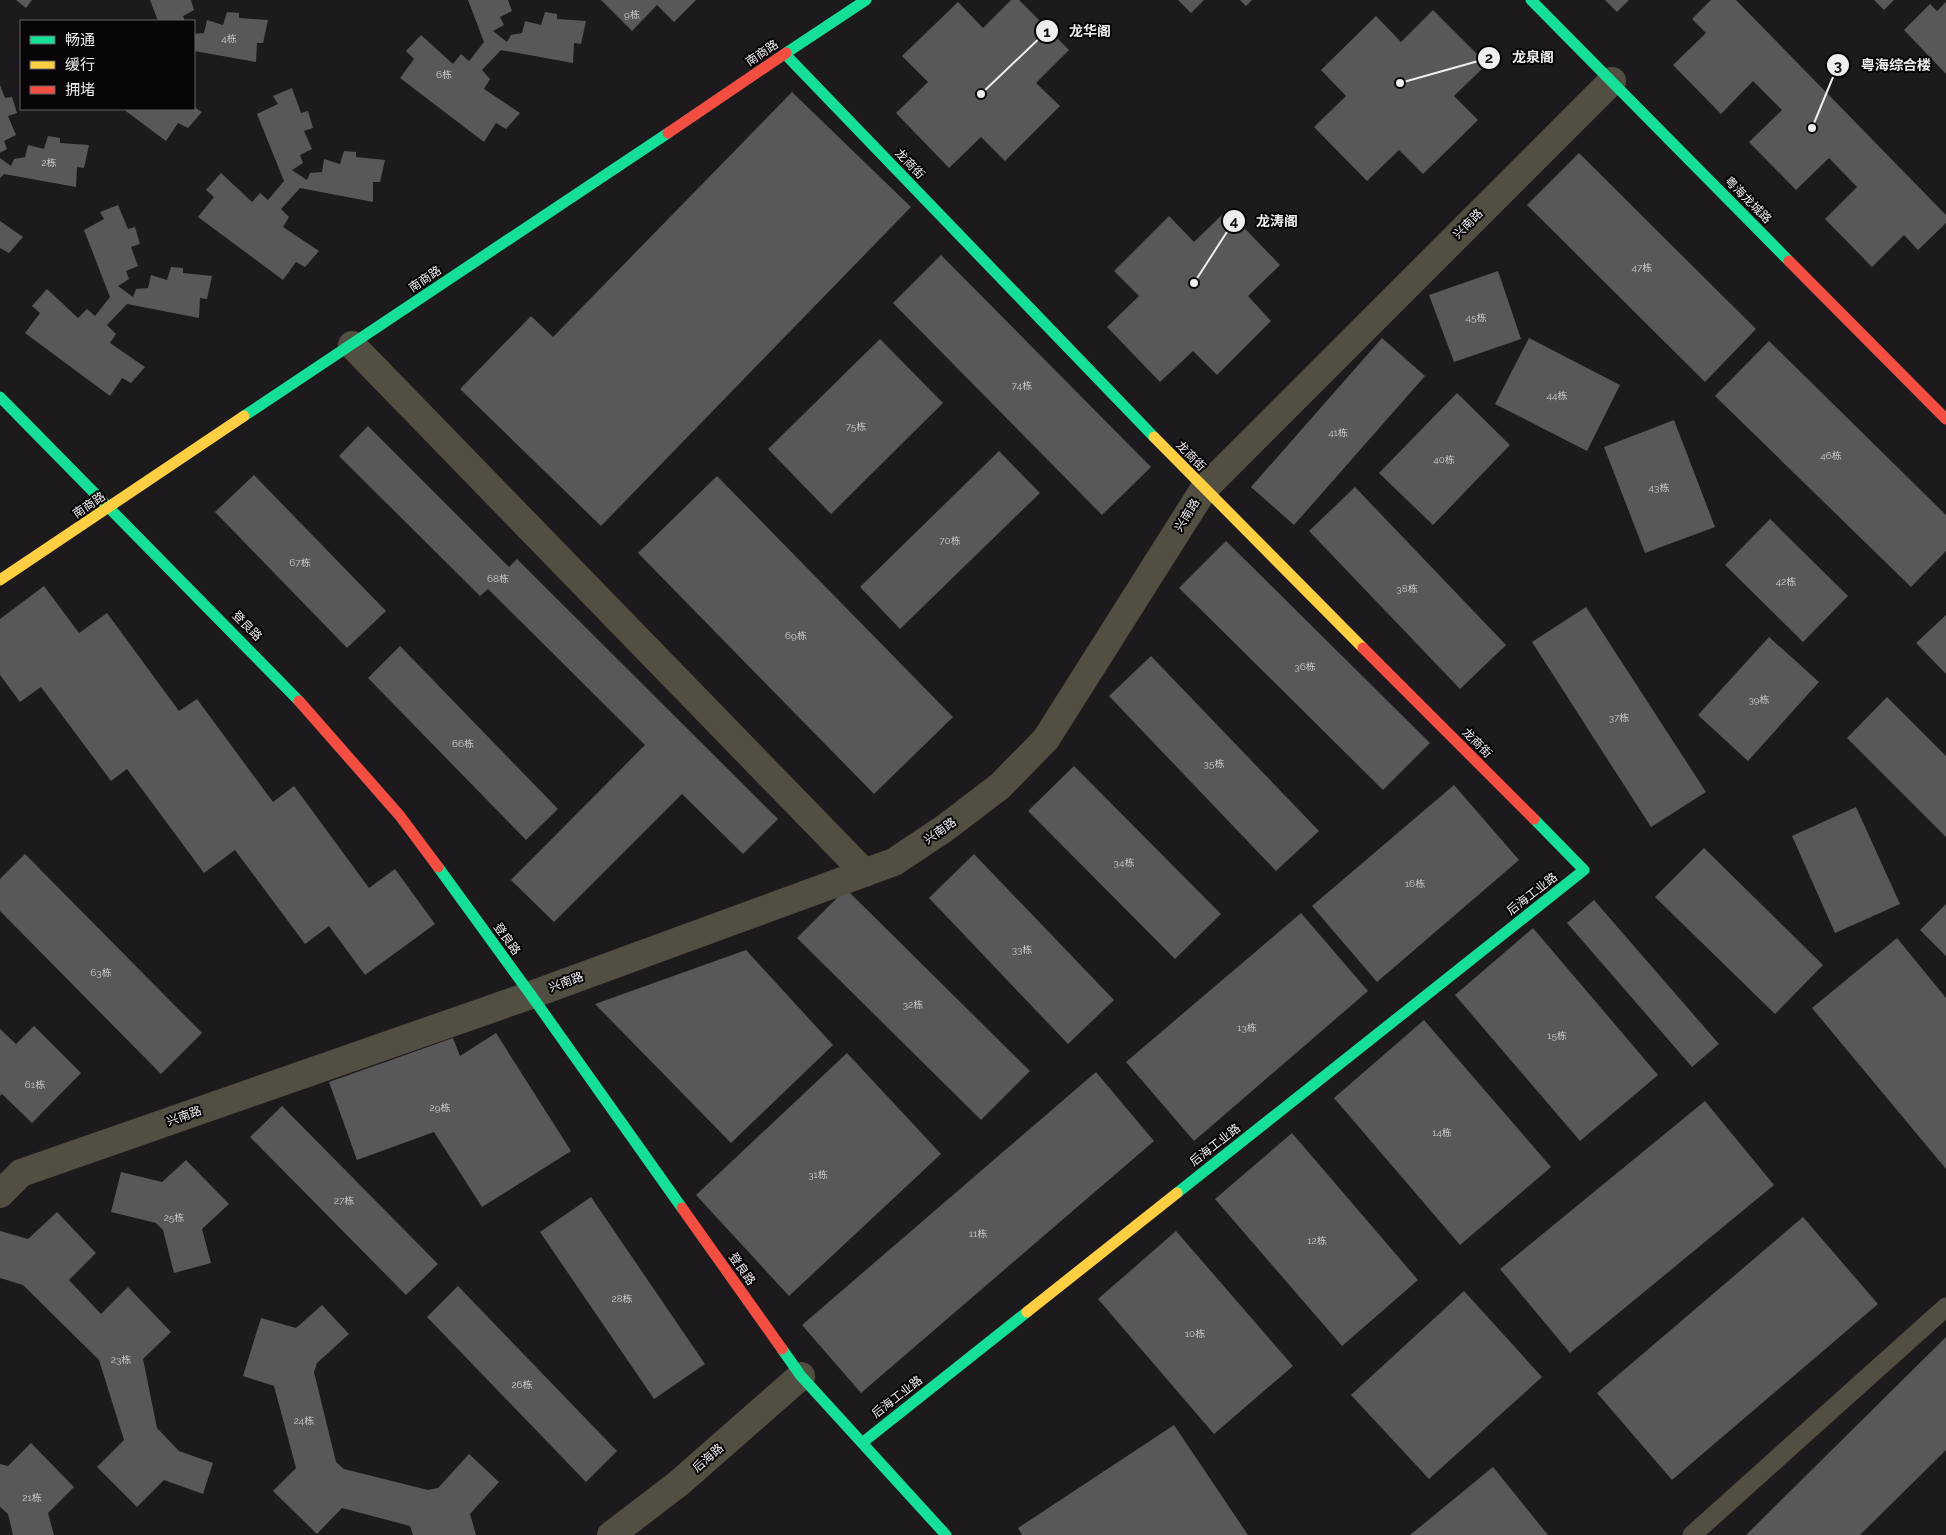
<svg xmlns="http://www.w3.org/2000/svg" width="1946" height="1535" font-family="Raleway,'Noto Sans SC',sans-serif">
  <rect width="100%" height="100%" fill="#1c1a1d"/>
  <path fill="#58575a" d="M16,0h16l-6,8z
    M150,0h41l3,10 -11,6 2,5h-27z
    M468,0h40l4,11 -12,6 4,8 -11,6 14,11 4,-7 11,-2 3,-12 16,4 4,-13 12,2v5l29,2 -5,23 -7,-1 -1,20 -72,-13 -19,20 8,9 -6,10 36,24 -14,16 -10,-6 -12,19 -84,-64 14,-19 -8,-8 15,-16 32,29 8,-10 8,7 15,-19z
    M601,0h95l-22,22 -17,-17 -25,26z
    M1011,0h8l50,50 -33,33 24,23 -55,55 -24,-24 -32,31 -53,-55 32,-31 -26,-26 56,-54 25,26z
    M1178,0h26l-13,13z
    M1240,0h12l-6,6z
    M1605,0h24l-12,12z
    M1711,0h25l210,215v8l-28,27 -14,-15 -32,32 -47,-48 32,-32 -28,-29 -33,32 -47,-48 33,-32 -29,-29 -32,33 -48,-49 33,-32 -14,-14z
    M1874,0h20l-10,10z
    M1946,2v72l-42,-44 26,-26 7,7z
    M1433,10l54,54 -33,32 24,24 -55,54 -24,-24 -32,31 -53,-54 32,-31 -25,-26 55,-54 25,26z
    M227,12l12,1v5l29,2 -5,23h-6l-1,19 -62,-11v-17l10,-1 3,-13 16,5z
    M0,85l5,13 7,-1 5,16 -9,3 8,19 -12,6 3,8 -7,4z
    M292,88l9,25 7,-2 5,17 -9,3 8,18 -12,6 3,8 -11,7 15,10 3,-7 12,-1 2,-13 16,5 4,-13 12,1v5l29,3 -5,22h-7v20l-73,-14 -19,21 8,8 -6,10 36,24 -14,16 -9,-5 -13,18 -85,-63 16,-20 -8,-7 15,-17 31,29 8,-9 8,7 16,-19 -27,-67 21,-10 -5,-8z
    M792,92l119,115 -310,319 -141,-137 71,-73 22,21z
    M194,107l8,5 -14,16 -10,-5 -12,18 -43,-32h71z
    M48,136l12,2v5l29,2 -5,23 -7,-1 -1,20 -72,-13 -4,4v-20l11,8 3,-7 11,-2 3,-12 16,4z
    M1579,153l177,176 -51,53 -178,-177z
    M118,205l10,24 7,-2 5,17 -9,3 7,19 -12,5 3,8 -11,7 15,11 3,-8 12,-1 3,-13 16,5 4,-13 12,1v5l29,3 -5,23 -7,-1 -1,20 -72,-14 -20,21 9,9 -6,9 35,24 -14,16 -9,-5 -12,18 -85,-63 15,-20 -8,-7 15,-17 31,29 9,-9 8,7 15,-19 -26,-67 20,-11 -4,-7z
    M1227,210l53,55 -32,31 23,25 -54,54 -24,-24 -33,31 -53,-55 32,-31 -25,-25 55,-55 25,26z
    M0,221l23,16 -14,16 -9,-5z
    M941,255l210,212 -49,48 -209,-212z
    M1498,271l23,68 -67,23 -25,-67z
    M1382,338l43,38 -131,149 -43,-38z
    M1529,338l91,47 -33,66 -92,-47z
    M880,339l63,64 -112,111 -63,-65z
    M1769,341l177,174v36l-35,36 -196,-191z
    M1457,393l53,52 -77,80 -54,-52z
    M1674,420l41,107 -70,26 -41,-106z
    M368,426l141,141 8,-8 261,260 -35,35 -61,-60 -128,128 -43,-42 134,-135 -157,-156 -8,7 -141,-140z
    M999,451l41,42 -140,136 -40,-42z
    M254,475l132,136 -39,37 -132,-136z
    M717,476l236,241 -79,77 -236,-241z
    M1355,487l151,158 -46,44 -151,-158z
    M1770,519l78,77 -45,46 -78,-77z
    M1226,541l204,202 -47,47 -204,-202z
    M44,586l35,47 28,-20 72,98 18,-12 76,103 21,-16 75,102 26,-19 40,55 -70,51 -36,-49 -24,18 -70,-94 -31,23 -77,-104 -16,12 -70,-94 -21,15 -20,-27v-56z
    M1586,607l120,185 -55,35 -119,-185z
    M1946,615v59l-30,-31z
    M1769,637l50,45 -71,79 -50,-46z
    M400,646l158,163 -32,31 -158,-162z
    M1151,656l168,175 -43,40 -167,-175z
    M1887,697l59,59v81l-99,-99z
    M1074,766l147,148 -46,45 -147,-148z
    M1454,785l65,75 -142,122 -65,-76z
    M1856,807l44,97 -65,29 -43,-97z
    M1704,848l119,117 -48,49 -120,-117z
    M25,854l177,179 -41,41 -161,-163v-32z
    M974,854l140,146 -46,44 -139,-146z
    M846,889l184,182 -49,49 -184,-182z
    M1594,900l125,144 -27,23 -125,-144z
    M1946,904v52l-26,-26z
    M1301,913l67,78 -174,150 -68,-79z
    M1533,928l125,147 -78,66 -125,-146z
    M1897,938l49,60v171l-134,-161z
    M746,950l87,95 -102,98 -136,-139z
    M1424,1020l127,147 -91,78 -126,-147z
    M34,1026l47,47 -49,50 -30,-29 -2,2v-67l16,15z
    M496,1033l75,118 -89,56 -48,-75 -77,28 -28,-78 124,-44 7,18z
    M847,1053l94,101 -152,142 -93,-101z
    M1096,1072l58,69 -293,252 -59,-68z
    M1705,1101l69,84 -204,168 -70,-84z
    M282,1106l156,158 -32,31 -156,-158z
    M1292,1133l126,147 -76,66 -127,-147z
    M186,1160l43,44 -27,25 9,34 -37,10 -11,-43 -7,-7 -45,-11 10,-40 41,10z
    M591,1197l114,167 -51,35 -114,-167z
    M57,1212l39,41 -27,27 32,34 27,-27 43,45 -28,27 14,69 22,23 34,12 -10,31 -39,-14 -27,27 -40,-40 27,-27 -25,-80 -76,-75 -23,-7v-47l28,8z
    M1803,1217l75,87 -206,176 -75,-87z
    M1176,1231l117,135 -79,68 -116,-135z
    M458,1286l159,165 -31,31 -159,-165z
    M1464,1291l78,86 -113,102 -78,-84z
    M322,1305l27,29 -32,29 -3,9 22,90 8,7 84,21 10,-2 31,-34 30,28 -29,32 6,21h-63l-3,-9 -68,-18 -25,26 -44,-43 23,-23 -22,-82 -31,-10 18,-58 35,10z
    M1946,1337v113l-86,85h-114z
    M1174,1425l74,110h-226l-4,-7z
    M31,1443l43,44 -26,26 6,22h-41l-5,-21 -8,-7v-43l8,2z
    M1493,1467l55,68h-138z"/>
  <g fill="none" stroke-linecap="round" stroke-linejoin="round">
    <path stroke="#524e41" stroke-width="19" d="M1692,1535l254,-228"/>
    <path stroke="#524e41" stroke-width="28" d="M352,345l513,528
      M0,1194l21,-21 510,-178 363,-133 51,-34 55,-42 46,-47 158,-250 408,-408
      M611,1535l68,-52 122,-107"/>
    <path stroke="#16e098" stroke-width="11" d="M1531,0l258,261
      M786,53l80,-53
      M785,54l369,383
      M0,397l299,304
      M244,416l424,-283
      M438,867l93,128 151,213
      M1177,1193l407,-323 -50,-51
      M782,1349l19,27 145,159
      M862,1443l165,-131"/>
    <path stroke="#ffcf43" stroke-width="11" d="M1154,437l209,211
      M0,580l244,-164
      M1027,1312l150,-119"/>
    <path stroke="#f24e42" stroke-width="11" d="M668,133l118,-80
      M1789,261l157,158
      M1363,648l171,171
      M299,701l101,115 38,51
      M682,1208l100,141"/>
  </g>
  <g text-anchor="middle" stroke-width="4" stroke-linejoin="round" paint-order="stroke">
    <g font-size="10" fill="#cac8cb">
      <text x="632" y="18">9栋</text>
      <text x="229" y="42">4栋</text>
      <text x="444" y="78">6栋</text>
      <text x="49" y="166">2栋</text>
      <text x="1642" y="271">47栋</text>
      <text x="1476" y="321">45栋</text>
      <text x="1022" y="389">74栋</text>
      <text x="1557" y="399">44栋</text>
      <text x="856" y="430">75栋</text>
      <text x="1338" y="436">41栋</text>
      <text x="1831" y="459">46栋</text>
      <text x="1444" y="463">40栋</text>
      <text x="1659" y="491">43栋</text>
      <text x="950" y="544">70栋</text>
      <text x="300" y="566">67栋</text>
      <text x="498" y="582">68栋</text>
      <text x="1786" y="585">42栋</text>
      <text x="1407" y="592">38栋</text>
      <text x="796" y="639">69栋</text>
      <text x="1305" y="670">36栋</text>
      <text x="1759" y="703">39栋</text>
      <text x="1619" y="721">37栋</text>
      <text x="463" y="747">66栋</text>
      <text x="1214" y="767">35栋</text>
      <text x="1124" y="866">34栋</text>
      <text x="1415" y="887">16栋</text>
      <text x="1022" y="953">33栋</text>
      <text x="101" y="976">63栋</text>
      <text x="913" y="1008">32栋</text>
      <text x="1247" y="1031">13栋</text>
      <text x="1557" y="1039">15栋</text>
      <text x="35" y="1088">61栋</text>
      <text x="440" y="1111">29栋</text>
      <text x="1442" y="1136">14栋</text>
      <text x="818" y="1178">31栋</text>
      <text x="344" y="1204">27栋</text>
      <text x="174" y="1221">25栋</text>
      <text x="978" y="1237">11栋</text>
      <text x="1317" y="1244">12栋</text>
      <text x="622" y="1302">28栋</text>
      <text x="1195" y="1337">10栋</text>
      <text x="121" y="1363">23栋</text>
      <text x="522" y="1388">26栋</text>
      <text x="304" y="1424">24栋</text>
      <text x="32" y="1501">21栋</text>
    </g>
    <g font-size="12" fill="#f0edf1" stroke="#070507">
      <text transform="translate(762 53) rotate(-34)" y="4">南商路</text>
      <text transform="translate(910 164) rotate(46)" y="4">龙商街</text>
      <text transform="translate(1748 200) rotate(45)" y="4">粤海龙城路</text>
      <text transform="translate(1468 224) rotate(-45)" y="4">兴南路</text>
      <text transform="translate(425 279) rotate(-34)" y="4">南商路</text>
      <text transform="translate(1191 456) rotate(46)" y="4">龙商街</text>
      <text transform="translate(89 505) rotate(-34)" y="4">南商路</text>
      <text transform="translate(1187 515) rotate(-58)" y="4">兴南路</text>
      <text transform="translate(247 626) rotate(45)" y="4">登良路</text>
      <text transform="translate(1477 743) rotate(45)" y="4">龙商街</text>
      <text transform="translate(940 831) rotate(-35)" y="4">兴南路</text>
      <text transform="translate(1532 894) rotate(-38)" y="4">后海工业路</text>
      <text transform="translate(507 939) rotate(54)" y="4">登良路</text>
      <text transform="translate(566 982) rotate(-20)" y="4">兴南路</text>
      <text transform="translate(184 1116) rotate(-19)" y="4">兴南路</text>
      <text transform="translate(1215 1145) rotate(-38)" y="4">后海工业路</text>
      <text transform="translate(742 1269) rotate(55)" y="4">登良路</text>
      <text transform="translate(897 1397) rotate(-38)" y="4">后海工业路</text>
      <text transform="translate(708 1458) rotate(-41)" y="4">后海路</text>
    </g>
  </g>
  <path fill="none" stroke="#f0edf1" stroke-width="2" d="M981 94L1047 31M1400 83L1489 58M1812 128L1838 65M1194 283L1234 221"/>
  <g fill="#f0edf1" stroke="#070507" stroke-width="2">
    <circle cx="981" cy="94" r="5"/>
    <circle cx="1400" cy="83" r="5"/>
    <circle cx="1812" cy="128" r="5"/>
    <circle cx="1194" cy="283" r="5"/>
    <circle cx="1047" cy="31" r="12"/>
    <circle cx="1489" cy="58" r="12"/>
    <circle cx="1838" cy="65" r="12"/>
    <circle cx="1234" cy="221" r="12"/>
  </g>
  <g font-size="15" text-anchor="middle" font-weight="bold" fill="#111">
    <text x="1047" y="37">1</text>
    <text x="1489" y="63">2</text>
    <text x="1838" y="71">3</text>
    <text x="1234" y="226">4</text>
  </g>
  <g font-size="14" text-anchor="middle" font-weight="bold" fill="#f0edf1" stroke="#070507" stroke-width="4" stroke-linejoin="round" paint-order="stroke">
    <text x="1090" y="36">龙华阁</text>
    <text x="1533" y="62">龙泉阁</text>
    <text x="1896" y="70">粤海综合楼</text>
    <text x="1277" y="226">龙涛阁</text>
  </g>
  <rect x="20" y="20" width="175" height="90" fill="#070507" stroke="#646265"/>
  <rect x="30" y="36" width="25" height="8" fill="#16e098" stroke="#646265"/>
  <text x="65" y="45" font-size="15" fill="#f0edf1">畅通</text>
  <rect x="30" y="61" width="25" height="8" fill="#ffcf43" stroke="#646265"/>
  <text x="65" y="70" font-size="15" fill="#f0edf1">缓行</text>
  <rect x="30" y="86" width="25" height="8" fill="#f24e42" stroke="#646265"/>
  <text x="65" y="95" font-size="15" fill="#f0edf1">拥堵</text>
</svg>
